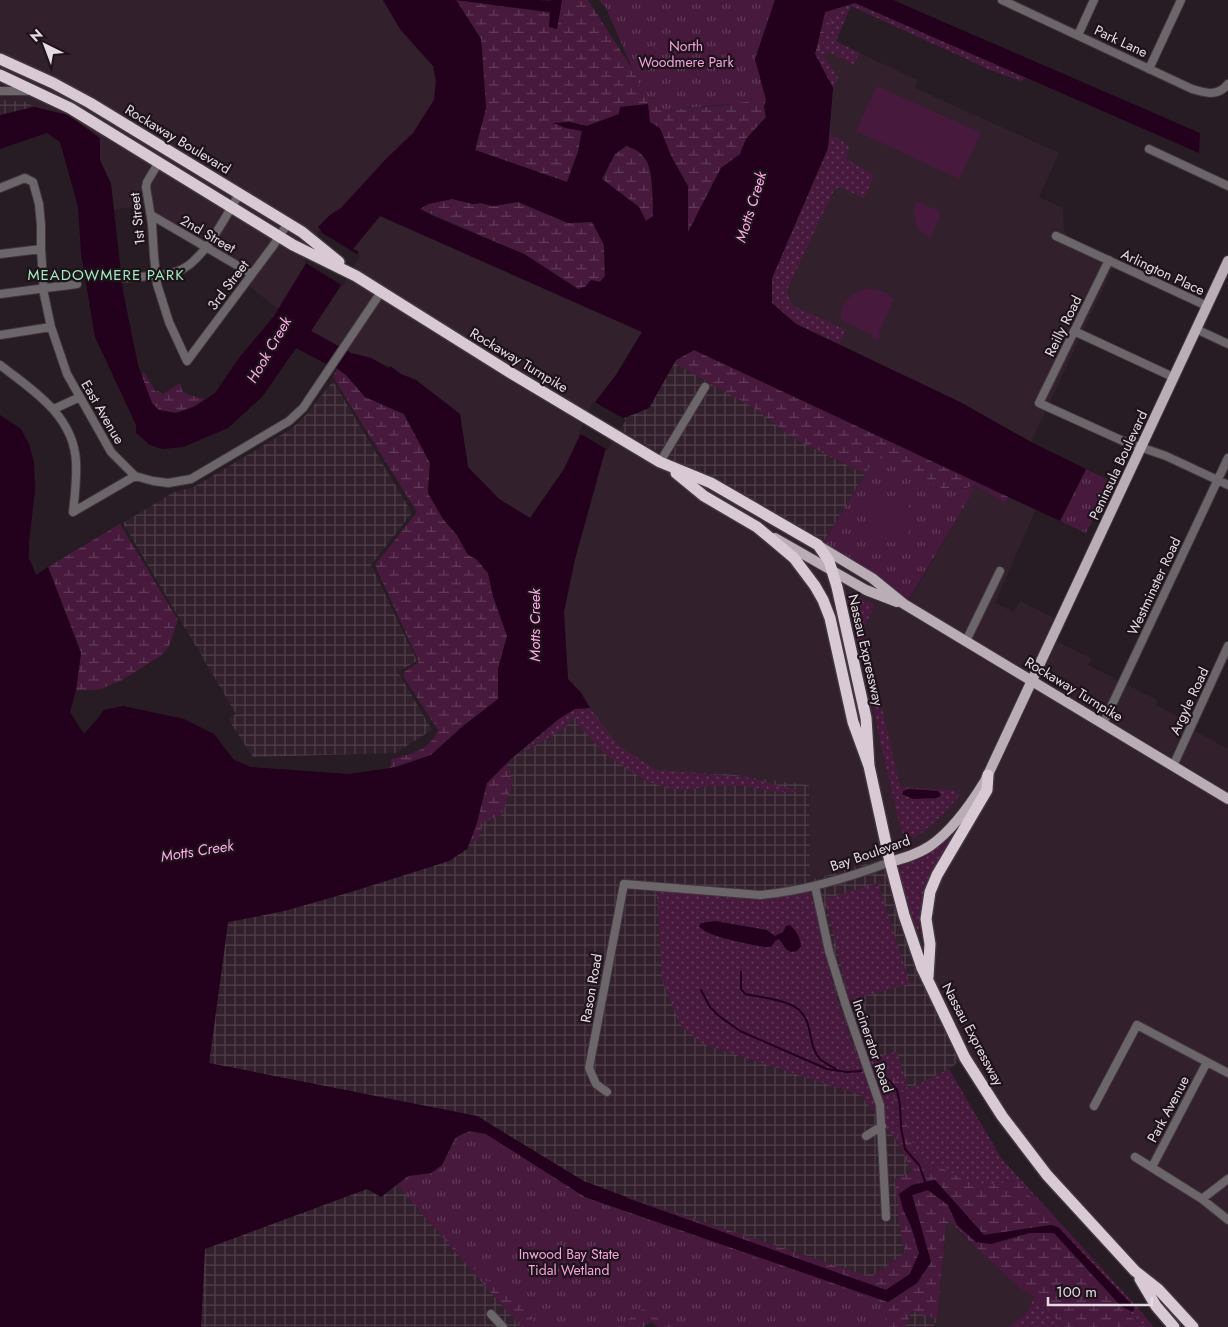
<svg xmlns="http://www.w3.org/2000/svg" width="1228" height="1327" font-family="Jost,sans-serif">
  <defs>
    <pattern id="industrial-grid" width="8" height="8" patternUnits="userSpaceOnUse" patternTransform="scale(1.25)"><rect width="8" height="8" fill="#32202d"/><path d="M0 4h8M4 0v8" fill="none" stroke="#50404b"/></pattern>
    <pattern id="grass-dots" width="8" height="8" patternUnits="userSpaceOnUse" patternTransform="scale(1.25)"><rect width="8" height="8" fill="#471a3d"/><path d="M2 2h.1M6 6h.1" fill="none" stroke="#613b59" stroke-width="1.8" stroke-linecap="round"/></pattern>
    <pattern id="wetland-marsh" width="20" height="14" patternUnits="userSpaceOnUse" patternTransform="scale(1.25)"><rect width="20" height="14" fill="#471a3d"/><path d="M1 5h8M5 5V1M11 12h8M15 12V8" fill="none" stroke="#613b59"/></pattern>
    <pattern id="park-tufts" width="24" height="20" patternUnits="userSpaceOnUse" patternTransform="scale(1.25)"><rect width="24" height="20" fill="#471a3d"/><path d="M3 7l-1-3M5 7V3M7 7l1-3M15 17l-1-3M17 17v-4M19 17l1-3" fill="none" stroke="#613b59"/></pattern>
  </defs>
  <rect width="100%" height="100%" fill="#271c24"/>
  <path fill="#32202d" d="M0,0h383l17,29 33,37 3,15 -2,19 -21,33 -27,26 -45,49 -11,7 -9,16 -1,7 -15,27 -27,44 -29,-23 4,-6 -99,-67 -4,-7 -36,3 -3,-25 -11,-24 -32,-45 -34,-8 -8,-5 -26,-3z
    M832,40l85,40 -2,8 144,65 -20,44 24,11 1,22 4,7 49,22 -86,183 -71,-40 -164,-78 -24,-46 61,-190 -18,-34z
    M380,216l262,116 -26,43 -20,26 -32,68 -34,49 -31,-19 -31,-32 -8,-53 -44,-34 -15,-6 -11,-8v2l-19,-10 -20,-5 -40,-22 29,-44 19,-34 -6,-4z
    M619,429l202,117 86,58 69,-117 28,15 5,-6 27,13 -41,94 19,9 6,-11 41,20 -9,18 39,19 -3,7 69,35 -1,5 34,18 -1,5 39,21v578h-35l-109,-106 -119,-164 -46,-104v-35l4,-18 46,-82 -27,24 -14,10 -35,17 -3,-12 -80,23 -1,-95 -82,-11 -71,-4 -38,-25 -28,-37 -9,-16 -13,-13 -4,-67 11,-53 30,-108z
    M947,1222h3l16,17 4,1 47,46 17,11 -7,16 -19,14h-75l4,-8z"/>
  <path fill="url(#industrial-grid)" d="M0,99l26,3 8,5 -34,8z
    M674,363l80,45 39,30 72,36 -44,72 -202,-117 5,-11 25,-10z
    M333,381l79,132 -41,52 46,96 -19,11 34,58 -37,23 -142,4 -25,-38 8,-5 -113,-191 51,-31 20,-5 97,-58 14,-13z
    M590,708l28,37 38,25 71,4 82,11 1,95 80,-23 29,96 46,104 -16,12 -41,20 -35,-30 -3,-9 -14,5 -24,-72 -129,61 158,51 38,49 13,28 -13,48 6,33 -34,24 -281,-92 -113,-69 -268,-52 19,-142 56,-11 70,-20 133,-108 25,-25 48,-40z
    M397,1185l124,142h-320l3,-78 163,-60 14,8z
    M912,1311l25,8 -4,8h-28z"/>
  <path fill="url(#grass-dots)" d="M855,3l171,75 -5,3 -31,-11 -139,-64 -15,35 23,12 -5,12 -25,-13 -5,4 14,21 -5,11 -16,-30 18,-49z
    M830,133l19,13 -3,13 28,16 -9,22 -2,1 -23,-11 -6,3 -48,102 7,14 53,24 -7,14 -43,-20 -24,-21v-25l56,-130z
    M850,593l25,12 -11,23 36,159 52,3 8,5 -20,22 -17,15 -9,5h-8l-5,-6 -54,-237z
    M590,708l28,37 38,25 90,7 58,15h-26l-35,-6h-32l-24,4 -19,-2 -22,-7 -41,-27 -28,-30 -1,-7 -13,12 -40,24c11,-13 35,-39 51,-44 5,-1 11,0 16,-1z
    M971,816l-48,84 -4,18v35l-26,-84 35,-17 14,-10z
    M878,883l32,101 -61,16 -24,-101z
    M810,889l22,94 24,72 10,-15 7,19 24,-8 11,38 41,-20 52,89 136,149 17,20h-9l-9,-7 -9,-4 -7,-11 6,5 -63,-78 -31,-33 -13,-19 -31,5 -27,-7 -17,-9 -12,-3 -16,-12 -13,-40 3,-16 -6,-17 -23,-4 14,8 4,18 4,41 -38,-49 -158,-51 -22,-18 -19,-46 -5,-89 72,5z
    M1034,1297l4,3 26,27h-56l19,-14z"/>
  <path fill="url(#wetland-marsh)" d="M456,0l95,13 5,16 6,-29h26l61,95 19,15 61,-5 15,-38 31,-67 -20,59 11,41 -2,7 2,10 -20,22 -5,15 -20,14 -33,65v-47l-16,-28 -53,-44 -32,12 -18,-4 -3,6 16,2 -4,22 -11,30 -92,-32 11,-42 -5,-69z
    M835,9l-18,49 -2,-4 10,-42z
    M626,146c8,2 15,6 20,13 7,12 7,43 7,57l-7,5 -44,-42 13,-25z
    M452,199l21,5 8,-1 12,3 25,-4 50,21 25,-1 11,23 1,31 -5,6 -22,7 -54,-35 -104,-45 8,-5z
    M694,350l315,146 -4,7 -30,-17 -16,3 -18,-1 -33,-21 -35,-5 -8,12 -72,-36 -39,-30 -80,-45 2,-3z
    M338,368l8,7 19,22 39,17 26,49 -2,30 15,26 14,16 11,19 8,4 12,15 5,23 14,40 -9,33v30l-36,28 -31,28 -41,13 2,-9c19,-5 38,-9 46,-29l-35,-54 1,-4 15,-10 -44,-97 42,-53 -84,-135z
    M144,372l12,20 2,-1 5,3 17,-11 2,8 7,4 16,4c-14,10 -40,23 -53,4 -5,-8 -7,-20 -11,-29z
    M120,524l58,96 -9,26 -7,9 -42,26 -22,9h-22l5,-37 -33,-86z
    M507,762l6,20 -11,33 -19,7 -5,18 -8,2 6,-16 11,-43z
    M874,1068l10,2 16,11 6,17 -3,16 13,40 16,11 12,4 17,9 27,7 31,-5 13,19 26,28 -7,-2 -67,10 -49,-55 -23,5 -9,24 9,20 7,24 -9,21 -24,16 -280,-100 265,87 34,-24 -6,-33 -4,-41 17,-7 -13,-28 -4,-41 -4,-18 -14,-8z
    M470,1131l16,3 99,63 303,105 29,-19 4,-58 -9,-30 16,-5 20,15 9,20 34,19 38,-11h25l66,72 7,11 9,4 9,7h-81l-26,-27 -21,-14 -67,-64 -3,1 -1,4 -9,92 -25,-8 -7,16h-247l-7,-5 -8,5h-122l-124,-142 11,-9 23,-3 11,-8 13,-27z"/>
  <path fill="url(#park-tufts)" d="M599,0h176l-20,59 11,41 -98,10 -20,-6 -42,-96z
    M886,457l22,10 33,21 18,1 17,-2 -70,117 -85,-58 52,-84z
    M1086,469l25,12 -25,52 -26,-12z
    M467,1133l16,2 19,14 4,-4 71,50 313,110 -8,22h-206l-10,-3 -23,-15 -25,18h-79l-40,-45 -14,-1 -86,-95 10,-8 23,-3 11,-8 14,-28z"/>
  <path fill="#471a3d" d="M877,86l104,47 -22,46 -103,-48z
    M916,201l23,10 1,6 -10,21 -12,-9c-3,-9 -6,-20 -2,-28z
    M869,288l18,5 7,6 -15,33 1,5 -3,3 -4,-1 -1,-4 -31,-15c-2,-18 12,-28 28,-32z
    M867 519a23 23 0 1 1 46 0a23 23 0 1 1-46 0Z"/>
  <path fill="#23011c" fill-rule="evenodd" d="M383,0h155l12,1 1,-1h11l-5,29 -8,-2 1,-15 -94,-12 25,39 5,69 -11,42 92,32 11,-30 4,-21 -16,-3 -13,-5 16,-1 18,4 32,-12 1,-7 28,-3 2,18 10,6 12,30 16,28v46l33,-64 19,-14 6,-15 20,-22 -2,-10 2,-7 -11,-41 20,-59h118l307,133 -1,20 -344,-150 -30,9 -10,42 18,34 -5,60 -56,130v25l24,21 164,78 71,40 55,27 -26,52 -366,-171 -18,10 -27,48 -25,10 -19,33 -30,108 -11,53 4,67 13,14 9,15 -15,1 -15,9 -48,40 -25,25 -11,43 -9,23 -18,12 -95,30 -70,20 -56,11 -19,141 268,53 113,69 296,105 24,-16 9,-21 -7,-24 -9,-20 -4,-15 13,-9 23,-5 49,55 67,-10 7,2 76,80v3l-2,2 -12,-7 -66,-72h-25l-38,11 -15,-2 -19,-17 -9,-20 -20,-15 -16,5 19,67 -14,21 -29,19 -303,-105 -99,-63 -16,-3 -8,3 -7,4 -13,27 -11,8 -23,3 -27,21 -14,-8 -162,60 -4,78h-201v-912l21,14 8,15 5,18 1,29 -6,51v16l7,17 12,-8 33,86 -5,37 -6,22 14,22 14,-16 6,-8 19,-4 61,13 30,15 20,26 17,7 98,7 48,-7 34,-12 31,-28 36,-28v-30l9,-33 -14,-40 -5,-23 -12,-14 -8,-4 -11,-20 -14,-16 -15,-26 2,-30 -26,-49 -39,-17 -19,-22 -18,-13 -2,2 -30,-16 -34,49 -34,31 -45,19 -21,2 -12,-4 -14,-12v-8l-41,-88 -14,-84 -3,-46 -18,-65 -13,-9 -47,16v-34l34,-8 34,8 32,23v22l11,24 12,107 15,74 14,38 7,7 17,3 18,-6 21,-14 24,-35 35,-42 31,-51 15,-27 1,-7 -3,-4 12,-12 11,-7 45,-49 27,-26 21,-33 2,-19 -3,-15 -33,-37zM626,146c8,2 15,6 20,14 7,11 7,42 7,56l-7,5 -7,-14 -37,-28 13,-25zM452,199l21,5 8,-1 12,3 25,-4 50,21 24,-1 12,23 1,31 -5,6 -9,-2 -6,7 -7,2 -54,-35 -91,-38 -13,-7 8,-5zM380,216l262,116 -26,43 -20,26 -32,68 -34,49 -31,-19 -31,-32 -8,-53 -44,-34 -15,-6 -11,-8 -1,2 -18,-10 -20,-5 -40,-22 29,-44 19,-35 -6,-3z
    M908,789l30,2 3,4 -3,3 -25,1 -11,-5 1,-3z
    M715,921l52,9 8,6 8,-4 3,-6 4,-1c7,7 10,12 11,21l-4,5 -6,1 -5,-3 -7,-10 -4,2 -4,6h-6c-15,-3 -59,-10 -66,-21l2,-3z"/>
  <path fill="#271c24" d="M316,229l44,27 -17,30 -39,-24 13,-25 1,-5z
    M593,401l33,19 -18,30 -29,-17z"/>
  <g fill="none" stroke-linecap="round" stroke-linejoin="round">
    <path stroke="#23011c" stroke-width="2" d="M741,972v17l4,5c15,3 41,6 53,15 16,13 9,36 22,50 4,4 11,7 16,10
      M701,990l9,17 9,9 21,15 87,38 20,3 14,-1
      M877,1073l13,8 7,9 3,15 1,22 4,22 14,16 7,19
      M586,1183l40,15"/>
    <g stroke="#41373f" stroke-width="10">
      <path id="minor" d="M1002,0l190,89c13,4 26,8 36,-5
        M1078,35l16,-35
        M1149,69l32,-69
        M0,91h30
        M1149,149l79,37
        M159,162l-12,20 -1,5 6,37 2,32 3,28 12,38 18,39 86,-115 15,-23
        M0,188l25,-10 8,4 6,22 2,21v24l3,45 7,33 16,47 44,78 24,24 18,5 15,2 23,-4 98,-58 14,-13 78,-116
        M151,215l101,59
        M1056,236l151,70
        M0,254l41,-5
        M1109,260l-70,143 84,38 43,15 62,29
        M124,278c17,-2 38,-1 54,-7 26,-9 47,-55 62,-78
        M0,294l77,-10
        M1196,329l32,15
        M1074,331l99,46
        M0,335l51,-8
        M0,365c33,25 74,51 76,97 1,16 -1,33 -3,50
        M54,409l26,-12
        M660,462l45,-75
        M73,512l62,-36
        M966,641l34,-70
        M1103,724l125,-266
        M1173,766l55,-120
        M815,886l14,65 17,55 34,99 6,112
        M607,1092l-11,-8 -7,-16 35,-184 136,11c45,-4 88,-17 130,-33
        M1094,1106l43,-81 91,48
        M866,1136l16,-10
        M1135,1157l67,42 26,21
        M1152,1167l55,-105
        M1202,1199l26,-20
        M491,1314l12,13"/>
    </g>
    <g stroke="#41373f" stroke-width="12">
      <path id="major" d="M775,538l91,52 31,12
        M819,546l53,32 32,26 324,195
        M890,862c14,-4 28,-8 40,-16 23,-16 41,-42 55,-65l243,-520"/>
    </g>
    <g stroke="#41373f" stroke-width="14">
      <path id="highway" d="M0,59l53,24 37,20 212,129 37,30
        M0,75l70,33 223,137 63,31 155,97 149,89 51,21 107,62 11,16 8,26 29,131 3,48
        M676,473l28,23 53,31 37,31 21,28 8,14 7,18 23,104 16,44 21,96 14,53 18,53 43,90 37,58 45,59 88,96 23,18 35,38
        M928,977l2,-33 -4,-25 4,-27 7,-17 50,-85 1,-15
        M1140,1279l16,27 18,21"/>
    </g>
    <use href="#minor" stroke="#6c666a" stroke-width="8"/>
    <use href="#major" stroke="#baadb6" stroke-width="10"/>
    <use href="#highway" stroke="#d9c9d4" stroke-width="11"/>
  </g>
  <g text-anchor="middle" stroke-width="4.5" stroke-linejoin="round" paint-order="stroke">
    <g font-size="14" fill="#e4dce2" stroke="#1e121b">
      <text transform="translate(1121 41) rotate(25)" y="5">Park Lane</text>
      <text transform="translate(178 139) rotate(31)" y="5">Rockaway Boulevard</text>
      <text transform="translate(137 219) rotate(-96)" y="5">1st Street</text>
      <text transform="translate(208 234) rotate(30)" y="5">2nd Street</text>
      <text transform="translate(1163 272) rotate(25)" y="5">Arlington Place</text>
      <text transform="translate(228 285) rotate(-53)" y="5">3rd Street</text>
      <text transform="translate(1063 326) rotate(-64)" y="5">Reilly Road</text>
      <text transform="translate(519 360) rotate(31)" y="5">Rockaway Turnpike</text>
      <text transform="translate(103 412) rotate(60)" y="5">East Avenue</text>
      <text transform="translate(1118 465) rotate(-65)" y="5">Peninsula Boulevard</text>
      <text transform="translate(1154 586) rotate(-65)" y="5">Westminster Road</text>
      <text transform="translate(866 650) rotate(77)" y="5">Nassau Expressway</text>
      <text transform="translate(1074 689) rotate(31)" y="5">Rockaway Turnpike</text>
      <text transform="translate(1189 701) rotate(-65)" y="5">Argyle Road</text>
      <text transform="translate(870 853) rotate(-19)" y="5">Bay Boulevard</text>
      <text transform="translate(591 988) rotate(-80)" y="5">Rason Road</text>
      <text transform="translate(973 1034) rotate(62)" y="5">Nassau Expressway</text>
      <text transform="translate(873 1046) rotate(71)" y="5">Incinerator Road</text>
      <text transform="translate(1168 1109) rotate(-62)" y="5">Park Avenue</text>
    </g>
    <g font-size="14" fill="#f6a4e0" stroke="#1e121b">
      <text x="686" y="51">North<tspan x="686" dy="16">Woodmere Park</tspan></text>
      <text x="569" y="1259">Inwood Bay State<tspan x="569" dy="16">Tidal Wetland</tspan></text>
    </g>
    <g font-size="15" font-style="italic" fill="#feabe7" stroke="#1e121b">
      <text transform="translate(751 207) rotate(-73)" y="5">Motts Creek</text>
      <text transform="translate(269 350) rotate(-60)" y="5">Hook Creek</text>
      <text transform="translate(535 625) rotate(-90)" y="5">Motts Creek</text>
      <text transform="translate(197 851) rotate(-9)" y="5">Motts Creek</text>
    </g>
    <g font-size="15" letter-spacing="1" fill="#9febbd" stroke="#1e121b">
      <text x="106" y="280">MEADOWMERE PARK</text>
    </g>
  </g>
  <g transform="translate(45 45) rotate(318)" stroke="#1e121b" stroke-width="4" paint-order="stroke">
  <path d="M0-4L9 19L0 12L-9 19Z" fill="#e4dce2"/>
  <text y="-8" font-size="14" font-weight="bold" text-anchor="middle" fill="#e4dce2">N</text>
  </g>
  <path d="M1048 1297v8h104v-8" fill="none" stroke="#e4dce2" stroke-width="2.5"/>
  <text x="1056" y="1297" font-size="15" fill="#e4dce2" stroke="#1e121b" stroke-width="4" paint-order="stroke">100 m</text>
</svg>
